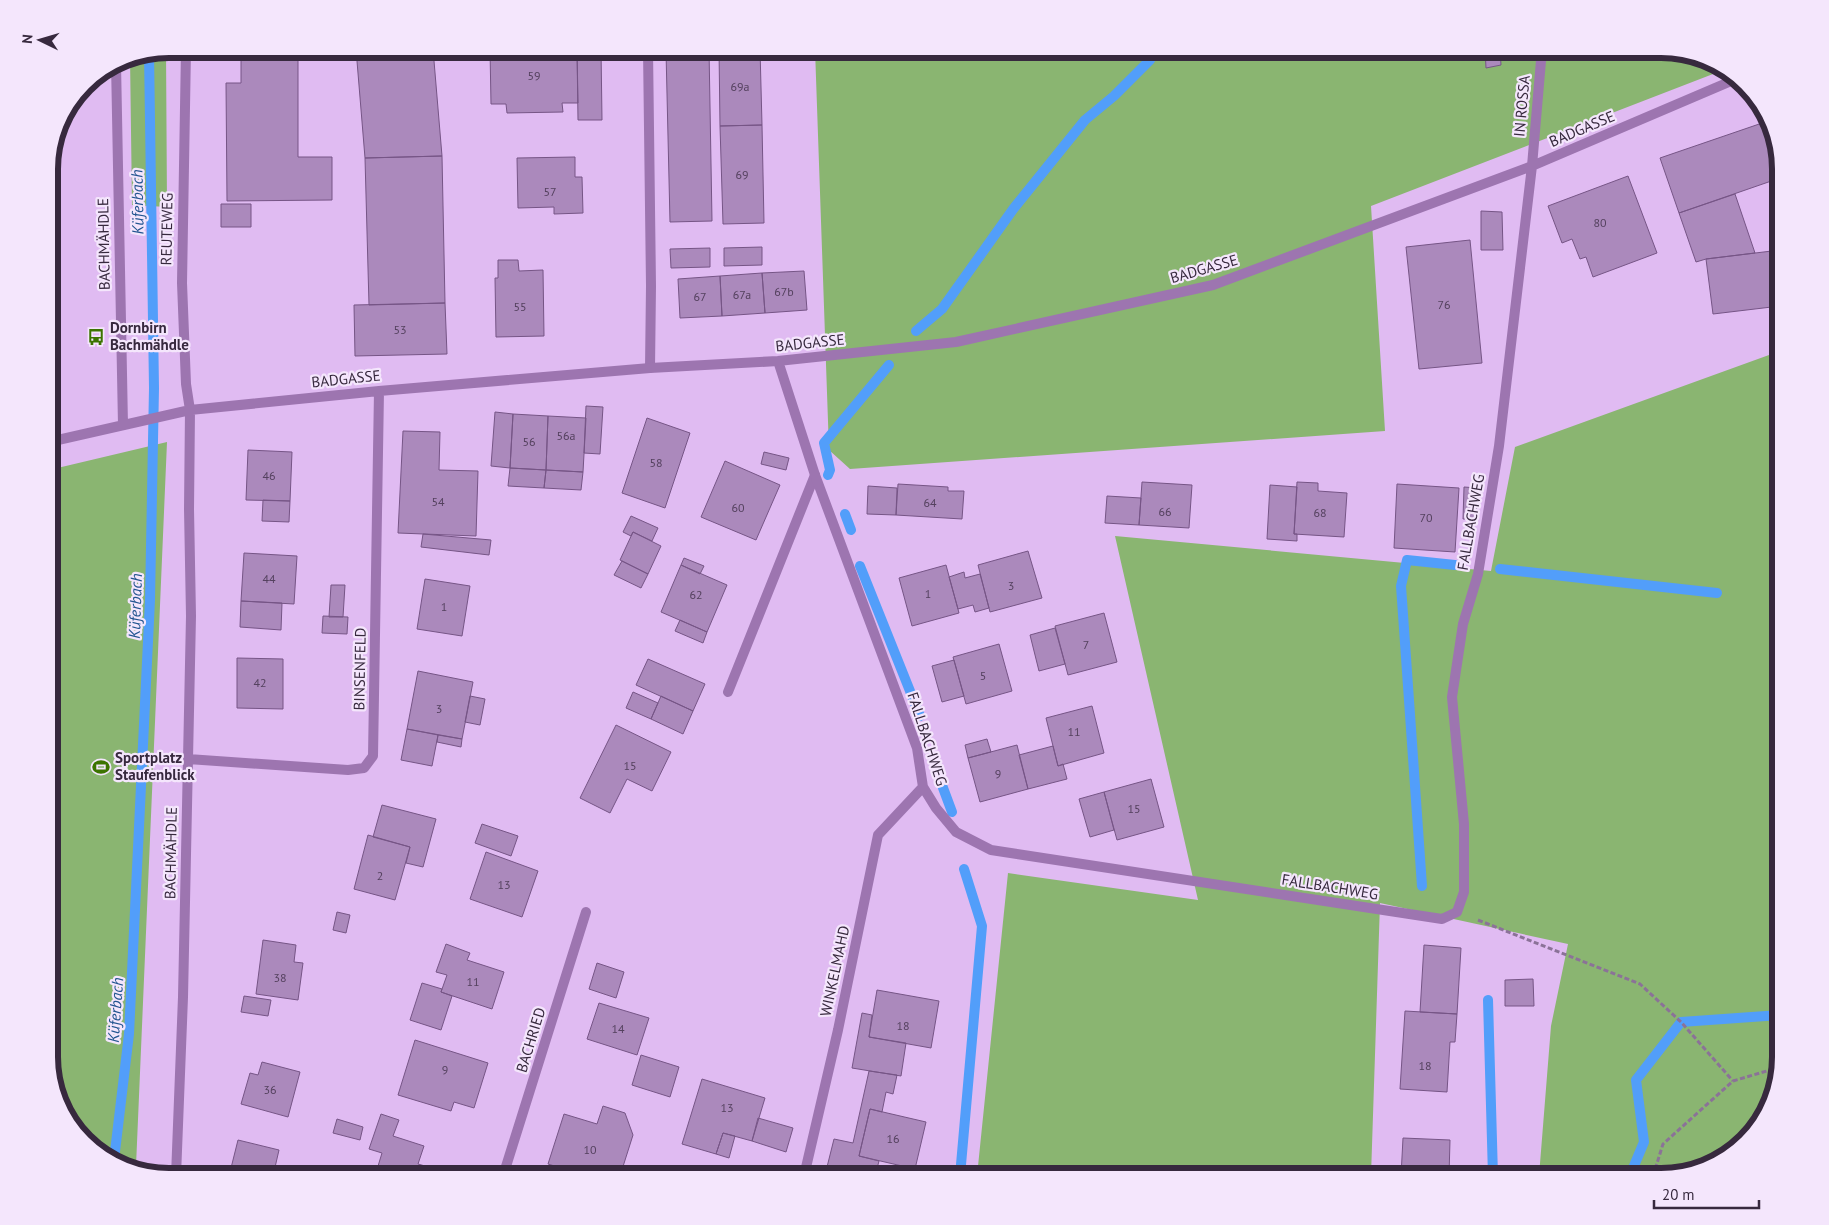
<svg xmlns="http://www.w3.org/2000/svg" width="1829" height="1225" font-family="'PT Sans',sans-serif">
  <rect width="100%" height="100%" fill="#e0bbf2"/>
  <path fill="#8ab571" d="M166,49l1,158 -35,-2 -2,-149z
    M815,49h845l66,20 -355,137 14,225 -535,38 -21,-19z
    M1780,351v706l-20,66 -40,37 -59,16h-122l12,-150 17,-82 -188,-41 -9,273h-394l31,-303 190,27 -83,-364 376,35 24,-124z
    M167,442l-31,724 -34,-10 -37,-40 -16,-52v-594z"/>
  <g fill="none" stroke-linecap="round" stroke-linejoin="round">
    <path stroke="#529efa" stroke-width="10" d="M916,331l26,-22 72,-101 71,-88 29,-24 36,-36 5,-11
      M828,475l2,-5 -6,-27 65,-78
      M845,514l6,16
      M860,566l60,150
      M1500,569l217,24
      M936,769l16,43
      M1422,886l-21,-300 6,-26 48,5
      M1488,1000l5,176
      M114,1160l15,-126 21,-434 4,-212 -5,-335
      M960,1176l22,-250 -18,-57
      M1622,1176l9,-3 13,-31 -8,-62 45,-58 99,-7"/>
  </g>
  <path fill="#ab89bc" stroke="#765586" d="M241,49h57v108h34v43l-105,1 -1,-118h15z
    M356,49h77l9,107 -77,2z
    M490,49h87l1,54h-16l1,9 -56,1 -1,-9h-15z
    M577,49h24l1,71h-24z
    M690,49h19l3,172 -42,1 -4,-171h24z
    M719,49h41l2,76 -42,1z
    M1485,49h15l1,16 -15,3z
    M1768,121l12,47v10l-101,35 -19,-55z
    M762,125l2,98 -41,1 -3,-98z
    M442,156l3,147 -76,2 -4,-147z
    M575,157v20h7l1,36 -29,1v-7l-36,1 -1,-50z
    M1628,176l29,77 -64,24 -7,-20 -6,2 -8,-20 -10,4 -14,-37z
    M1735,194l20,59 -49,6 -10,3 -17,-49z
    M221,204h30v23h-30z
    M1481,211l21,1 1,38h-22z
    M1470,240l12,123 -63,6 -13,-122z
    M762,247v18l-38,1v-18z
    M710,248v19l-39,1 -1,-19z
    M1780,250v56l-67,8 -7,-55z
    M498,260h20l1,11 24,-1 1,66 -48,1 -1,-59h3z
    M804,271l3,39 -42,3 -3,-40z
    M762,273l3,40 -43,3 -2,-40z
    M720,276l2,40 -42,2 -2,-39z
    M445,303l2,51 -92,2 -1,-51z
    M586,406l17,1 -3,47 -16,-1z
    M495,412l18,2 -3,54 -19,-2z
    M513,414l35,2 -2,54 -36,-2z
    M548,416l38,2 -3,54 -37,-2z
    M647,418l43,15 -25,75 -43,-15z
    M403,431l37,1 -1,38 39,1 -2,65 -78,-3z
    M248,450l44,2 -2,49 -44,-1z
    M764,452l25,6 -3,12 -25,-6z
    M725,461l55,24 -24,55 -55,-23z
    M510,468l36,2 -2,18 -36,-2z
    M546,470l37,2 -2,18 -37,-2z
    M1142,482l50,3 -3,43 -50,-3z
    M1297,482l21,1v8l29,2 -3,44 -50,-3z
    M898,484l50,3v4h16l-2,28 -66,-4z
    M1397,484l62,4 -4,64 -61,-4z
    M1270,485l27,2 -3,47h3v7l-30,-2z
    M868,486l29,2 -1,27 -29,-1z
    M1464,487l14,1 -2,31h-13z
    M1107,496l34,2 -2,27 -34,-2z
    M263,500l27,1 -1,21 -27,-1z
    M631,516l27,12 -6,13 -19,-9 -2,4 -8,-4z
    M633,532l28,14 -13,28 -28,-14z
    M423,534l68,6 -2,15 -68,-8z
    M1028,551l14,47 -52,14 -12,-47z
    M244,553l53,3 -3,48 -53,-3z
    M684,558l20,8 -4,8 -19,-9z
    M622,561l26,13 -7,14 -27,-13z
    M681,565l46,20 -20,47 -46,-20z
    M946,565l13,48 -47,13 -13,-48z
    M964,572l1,6 15,-4 9,34 -14,4 -2,-7 -15,4 -9,-32z
    M425,579l45,7 -8,50 -45,-7z
    M331,585h14l-2,32h-14z
    M241,601l41,2 -1,27 -41,-3z
    M1104,613l13,49 -49,13 -13,-49z
    M323,616l25,1 -1,17 -25,-1z
    M680,620l27,12 -4,11 -28,-12z
    M1055,628l10,36 -26,7 -9,-36z
    M999,644l13,47 -46,13 -13,-47z
    M237,658l46,1v50l-46,-1z
    M648,659l57,25 -12,27 -57,-26z
    M954,660l10,36 -22,6 -10,-36z
    M418,671l55,11 -11,57 -55,-10z
    M633,692l25,11 -7,16 -25,-11z
    M470,696l15,3 -5,26 -15,-3z
    M661,696l32,15 -10,23 -32,-15z
    M1092,706l12,47 -46,13 -12,-48z
    M616,725l55,27 -19,39 -25,-12 -17,34 -30,-15z
    M407,729l31,6 -6,31 -31,-6z
    M438,735l24,4 -1,8 -24,-5z
    M987,739l4,13 -23,6 -3,-13z
    M1017,745l11,44 -48,13 -12,-44z
    M1053,746l5,20 5,-2 4,15 -39,10 -9,-34z
    M1151,779l13,48 -47,13 -13,-48z
    M1104,792l10,38 -24,7 -11,-38z
    M382,805l54,14 -13,48 -17,-4 4,-16 -37,-10z
    M482,824l36,12 -7,20 -36,-13z
    M368,835l42,12 -15,53 -41,-11z
    M486,852l52,19 -16,46 -52,-18z
    M337,912l13,3 -4,18 -13,-3z
    M263,940l33,5 -2,17 9,1 -5,37 -42,-6z
    M446,944l24,9 -3,7 37,12 -12,37 -51,-17 6,-17 -11,-3z
    M1424,945l37,3 -4,66 -37,-2z
    M597,963l27,9 -8,26 -27,-9z
    M1533,979l1,27h-29v-26z
    M422,983l20,6 -1,3 11,4 -11,34 -31,-10z
    M877,990l62,11 -8,47 -62,-11z
    M244,996l27,4 -3,16 -27,-4z
    M599,1003l50,15 -12,37 -50,-16z
    M1405,1011l52,3 -2,28h-5l-3,50 -47,-3z
    M862,1013l10,2 -3,22 37,6 -5,33 -49,-8z
    M415,1040l73,23 -14,45 -20,-6 -3,9 -53,-16z
    M641,1055l38,12 -9,30 -38,-12z
    M262,1062l38,10 -12,45 -47,-13 9,-31 8,2z
    M869,1071l28,4 -4,19 -7,-2 -4,20 -12,-3 -11,47 20,5 -4,15 -48,-9 7,-28 19,4z
    M702,1079l63,19 -13,43 -29,-8 -7,21 -34,-10z
    M603,1106l22,7 8,22 -13,41h-33l-39,-12 16,-50 33,10z
    M870,1109l56,13 -11,47 -56,-13z
    M381,1114l18,6 -6,16 31,10 -6,18 7,2 -4,10h-46l7,-23 -13,-4z
    M758,1118l35,10 -7,24 -34,-11z
    M337,1119l26,8 -3,13 -27,-7z
    M723,1133l12,3 -6,22 -13,-4z
    M1403,1138l47,2 -1,36h-48z
    M238,1140l41,10 -6,26h-44z"/>
  <g fill="none" stroke-linecap="round" stroke-linejoin="round">
    <path stroke="#8b7298" stroke-width="3" stroke-dasharray="5 2.5" stroke-linecap="butt" d="M1478,920l162,64 41,38 52,59
      M1653,1176l10,-32 70,-63 44,-13"/>
    <path stroke="#9d75b0" stroke-width="10" d="M648,49l3,237 -1,82
      M728,692l87,-217"/>
    <path stroke="#9d75b0" stroke-width="10" d="M116,63l7,362
      M778,361l37,114 102,273 6,39 13,21 20,24 35,18 451,69 15,-7 7,-20v-68l-12,-127 11,-73 15,-50 21,-128 33,-280 10,-117
      M49,442l141,-32 189,-19 271,-23 128,-7 178,-19 257,-57 319,-119 204,-87
      M188,759l160,11 16,-2 9,-12 6,-365
      M176,1176l7,-179 8,-381 -2,-107 1,-99 -4,-26 -4,-101 4,-234
      M503,1176l83,-264
      M804,1176l34,-146 40,-195 45,-48"/>
  </g>
  <defs>
    <g id="bus-bare" transform="scale(1.35)"><path d="M-5-6H5V4H4V6H2V4H-2V6H-4V4H-5ZM-3.5-4V0h7V-4ZM-3.5 1.2v1.5H-2V1.2ZM2 1.2v1.5H3.5V1.2Z" fill="#3c7401" stroke="#f4e6fc" stroke-width="2.5" paint-order="stroke"/></g>
    <g id="stadium-bare" transform="scale(1.35)"><path d="M0-5a6.5 5 0 1 0 0 10a6.5 5 0 1 0 0-10ZM-3.5-1.8h7v3.6h-7Z" fill="#3c7401" stroke="#f4e6fc" stroke-width="2.5" paint-order="stroke"/></g>
  </defs>
  <g fill-rule="evenodd">
    <use href="#bus-bare" x="96" y="337"/>
    <use href="#stadium-bare" x="101" y="767"/>
  </g>
  <g text-anchor="middle" stroke-width="4.5" stroke-linejoin="round" paint-order="stroke">
    <g font-size="12" fill="#54415e">
      <text x="534" y="80">59</text>
      <text x="740" y="91">69a</text>
      <text x="742" y="179">69</text>
      <text x="550" y="196">57</text>
      <text x="1600" y="227">80</text>
      <text x="784" y="296">67b</text>
      <text x="742" y="299">67a</text>
      <text x="700" y="301">67</text>
      <text x="1444" y="309">76</text>
      <text x="520" y="311">55</text>
      <text x="400" y="334">53</text>
      <text x="566" y="440">56a</text>
      <text x="529" y="446">56</text>
      <text x="656" y="467">58</text>
      <text x="269" y="480">46</text>
      <text x="438" y="506">54</text>
      <text x="930" y="507">64</text>
      <text x="738" y="512">60</text>
      <text x="1165" y="516">66</text>
      <text x="1320" y="517">68</text>
      <text x="1426" y="522">70</text>
      <text x="269" y="583">44</text>
      <text x="1011" y="590">3</text>
      <text x="928" y="598">1</text>
      <text x="696" y="599">62</text>
      <text x="444" y="611">1</text>
      <text x="1086" y="649">7</text>
      <text x="983" y="680">5</text>
      <text x="260" y="687">42</text>
      <text x="439" y="713">3</text>
      <text x="1074" y="736">11</text>
      <text x="630" y="770">15</text>
      <text x="998" y="778">9</text>
      <text x="1134" y="813">15</text>
      <text x="380" y="880">2</text>
      <text x="504" y="889">13</text>
      <text x="280" y="982">38</text>
      <text x="473" y="986">11</text>
      <text x="903" y="1030">18</text>
      <text x="618" y="1033">14</text>
      <text x="1425" y="1070">18</text>
      <text x="445" y="1074">9</text>
      <text x="270" y="1094">36</text>
      <text x="727" y="1112">13</text>
      <text x="893" y="1143">16</text>
      <text x="590" y="1154">10</text>
    </g>
    <g font-size="15" fill="#37293e" stroke="#f4e6fc">
      <text transform="translate(1522 106) rotate(-85)" y="5">IN ROSSA</text>
      <text transform="translate(1582 129) rotate(-23)" y="5">BADGASSE</text>
      <text transform="translate(167 229) rotate(-89)" y="5">REUTEWEG</text>
      <text transform="translate(104 244) rotate(-91)" y="5">BACHMÄHDLE</text>
      <text transform="translate(1204 269) rotate(-16)" y="5">BADGASSE</text>
      <text transform="translate(810 343) rotate(-6)" y="5">BADGASSE</text>
      <text transform="translate(346 379) rotate(-6)" y="5">BADGASSE</text>
      <text transform="translate(1471 522) rotate(-80)" y="5">FALLBACHWEG</text>
      <text transform="translate(360 669) rotate(-89)" y="5">BINSENFELD</text>
      <text transform="translate(927 739) rotate(72)" y="5">FALLBACHWEG</text>
      <text transform="translate(171 853) rotate(-89)" y="5">BACHMÄHDLE</text>
      <text transform="translate(1330 887) rotate(9)" y="5">FALLBACHWEG</text>
      <text transform="translate(835 971) rotate(-78)" y="5">WINKELMAHD</text>
      <text transform="translate(531 1040) rotate(-73)" y="5">BACHRIED</text>
    </g>
    <g font-size="15" font-weight="bold" fill="#37293e" stroke="#f4e6fc" text-anchor="start">
      <text x="110" y="333">Dornbirn<tspan x="110" dy="17">Bachmähdle</tspan></text>
      <text x="115" y="763">Sportplatz<tspan x="115" dy="17">Staufenblick</tspan></text>
    </g>
    <g font-size="16" font-style="italic" fill="#235590" stroke="#f4e6fc">
      <text transform="translate(137 202) rotate(-91)" y="6">Küferbach</text>
      <text transform="translate(135 606) rotate(-88)" y="6">Küferbach</text>
      <text transform="translate(115 1010) rotate(-86)" y="6">Küferbach</text>
    </g>
  </g>
  <path d="M0 0H1829V1225H0ZM169 58H1661A111 111 0 0 1 1772 169V1057A111 111 0 0 1 1661 1168H169A111 111 0 0 1 58 1057V169A111 111 0 0 1 169 58Z" fill="#f4e6fc" fill-rule="evenodd"/>
  <path fill="none" stroke="#37293e" stroke-width="6" d="M169 58H1661A111 111 0 0 1 1772 169V1057A111 111 0 0 1 1661 1168H169A111 111 0 0 1 58 1057V169A111 111 0 0 1 169 58Z"/>
  <g transform="translate(40 40) rotate(275)" stroke="#f4e6fc" stroke-width="4" paint-order="stroke">
  <path d="M0-4L9 19L0 12L-9 19Z" fill="#37293e"/>
  <text y="-8" font-size="14" font-weight="bold" text-anchor="middle" fill="#37293e">N</text>
  </g>
  <path d="M1654 1200v8h105v-8" fill="none" stroke="#37293e" stroke-width="2.5"/>
  <text x="1662" y="1200" font-size="15" fill="#37293e" stroke="#f4e6fc" stroke-width="4" paint-order="stroke">20 m</text>
</svg>
